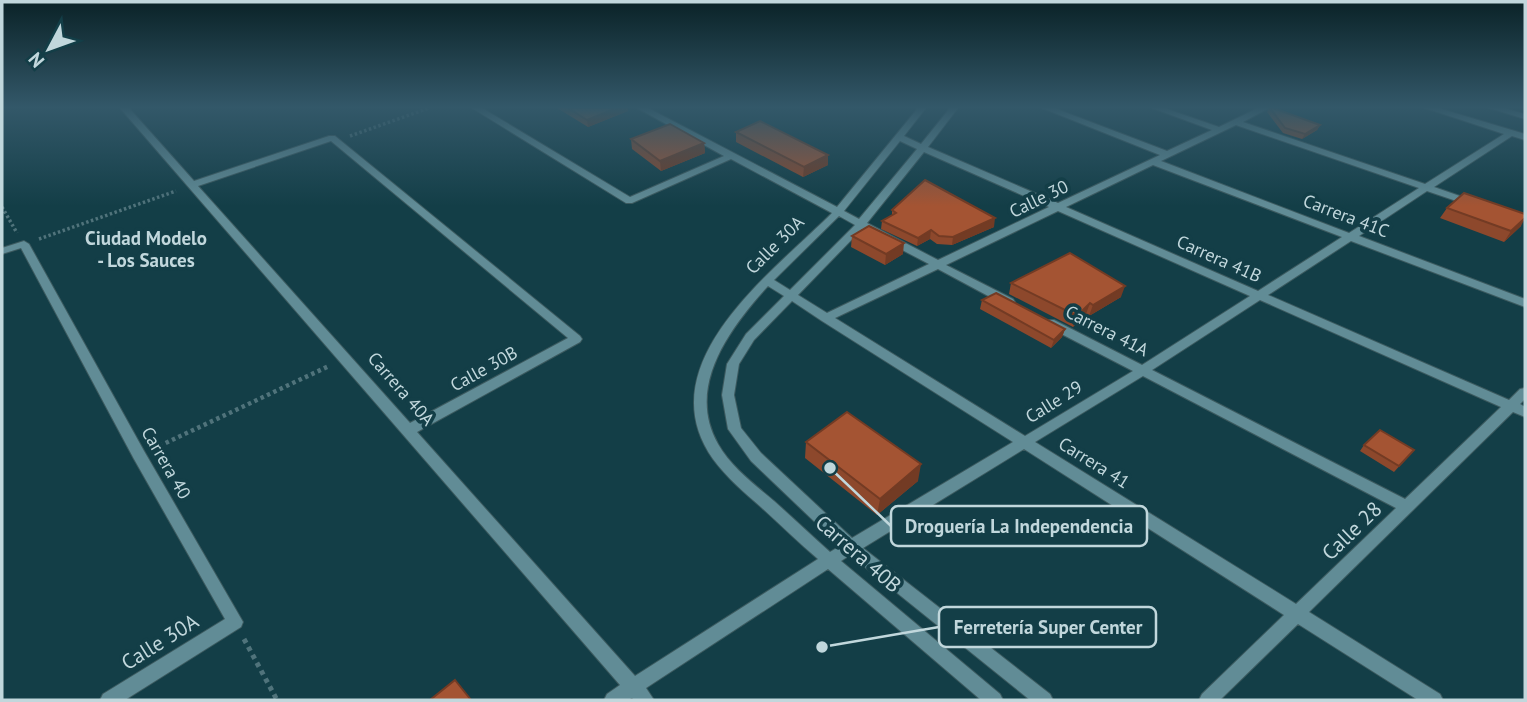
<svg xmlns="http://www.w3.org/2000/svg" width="1527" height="702" font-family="'PT Sans',sans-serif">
  <rect width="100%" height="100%" fill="#133e47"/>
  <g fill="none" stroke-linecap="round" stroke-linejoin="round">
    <g stroke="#3c5a5f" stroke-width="2">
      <path id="minor" d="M120,108h9l65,73 135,-45h6l245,200 2,3 -2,3 -163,90 218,244 183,-117c-19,-16 -37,-34 -56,-51 -17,-15 -35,-30 -49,-49 -67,-95 60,-187 119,-246l-101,-54 -99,44h-6l-154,-95h10l148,89 94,-41 -87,-48h11l189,99 81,-99h8l-22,28 17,8 29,-36h8l-30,39 130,56 102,-48 -118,-47h12l113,43 45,-21 -60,-22h12l55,19 39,-19h11l-26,14 182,62 79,-50 -79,-26h13l87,26v6l-13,-4 -78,51 43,15v4h-6l-44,-15 -68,45 166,63v8l-174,-66 -83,54 241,105 11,-11 5,-1v11l-5,5 5,3v10l-12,-5 -204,200 131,82 3,6h-25l-120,-76 -78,76h-21l3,-6 82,-79 -260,-166 -161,99 187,146 3,6h-23l-180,-145 -9,6 159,133 3,6h-22l-153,-131 -182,119 8,12h-20l-2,-2 -4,2h-24l3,-6 13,-9zM1236,125l183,63 -70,45 -188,-72zM331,141l237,197 -158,85 -212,-237zM900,141l17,8 -58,70 -15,-8zM924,152l125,55 -111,53 -71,-37zM1153,165l189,72 -84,54 -192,-84zM1058,211l192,85 -108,69 -88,-45h-8l-2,3 2,3 87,45 -108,65 -190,-118 103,-49 67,36h8l2,-3 -2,-3 -67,-34zM839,216l16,9 -65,65 -16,-10zM862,229l67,35 -102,49 -29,-18zM768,286l16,10 -38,38 -19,30 -5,31 6,34 23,32 89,85 -10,6c-19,-17 -37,-34 -56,-51 -20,-17 -43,-34 -56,-57 -33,-58 13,-117 50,-158zM1260,300l241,107 -96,92 -253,-129zM792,301l30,20 191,121 -161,96 -91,-85 -20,-25 -7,-33 5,-31 15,-24zM1143,376l253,132 -100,96 -261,-162z
        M1489,108h14l22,6v5z
        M24,241l5,3 115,207 99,171 -2,5 -116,73h-25l3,-6 122,-75 -91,-160 -113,-211 -19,6v-6z"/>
    </g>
    <path stroke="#50737b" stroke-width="3.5" stroke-dasharray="2.5 2.5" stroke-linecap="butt" d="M350,136l79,-28
      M2,207l15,26
      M39,239l137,-48"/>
    <path stroke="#50737b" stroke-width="4.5" stroke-dasharray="3.5 3.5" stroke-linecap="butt" d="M153,449l176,-83"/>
    <path stroke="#50737b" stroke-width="5" stroke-dasharray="4.5 4.5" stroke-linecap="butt" d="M244,639l33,61"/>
    <use href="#minor" fill="#618c96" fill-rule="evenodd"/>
  </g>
  <path fill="#8d482c" d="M557,108h71v3l-40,16z
    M1269,108h4l47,17 -3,5 -15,9 -19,-6 -16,-21z
    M736,132l92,33 -25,12 -67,-35z
    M631,139l73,4 1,10 -44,18 -29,-22z
    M1447,208l74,18 -17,16 -64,-24z
    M892,210l102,17 -42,18 -15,-1 -7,-5 -13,7 -36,-17 1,-8 10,-6z
    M852,236l51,18 -18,11 -34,-18z
    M1011,283l110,14 -32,19 -3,-2 -13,13 -64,-33z
    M982,300l83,29 -3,8 -11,11 -71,-39z
    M806,442l112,39 -41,34 -72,-57z
    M1364,445l50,5 -20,22 -34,-21z"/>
  <path fill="#733b24" d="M617,108h11v3l-40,16 -1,-7z
    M1320,125l-3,5 -15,9 3,-5z
    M704,143l1,10 -44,18 -1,-10z
    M828,155v10l-25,12 1,-10z
    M995,218l-1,9 -42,18 1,-8z
    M1525,218l-4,8 -17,16 7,-11z
    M931,230l-1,9 -13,7 1,-8z
    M904,243l-1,11 -18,11 1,-11z
    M1125,286l-4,11 -32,19 4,-11z
    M1090,303l-4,11 -13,13 4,-11z
    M1065,329l-3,8 -11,11 3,-8z
    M921,464l-3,17 -41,34 3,-16z"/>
  <path fill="#a45433" stroke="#733b24" stroke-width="2" d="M568,108h49l-30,12z
    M1270,108h3l47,17 -15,9 -20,-6z
    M760,121l68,34 -24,12 -68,-35z
    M670,124l34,19 -44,18 -29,-22z
    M925,180l70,38 -42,19 -14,-1 -8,-6 -13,8 -36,-17 14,-8 -4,-3z
    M1464,193l61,21v4l-14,13 -64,-23z
    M869,226l35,17 -18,11 -34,-18z
    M1070,253l55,33 -32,19 -3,-2 -13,13 -66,-33z
    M996,293l69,36 -11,11 -72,-40z
    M847,412l74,52 -41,35 -74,-57z
    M1380,430l34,20 -15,16 -35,-21z
    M455,680l16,20h-41z"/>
  <linearGradient id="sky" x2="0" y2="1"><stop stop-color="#0a2227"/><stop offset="0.52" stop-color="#335869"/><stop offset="1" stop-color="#335869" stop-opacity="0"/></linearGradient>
  <rect width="1527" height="206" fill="url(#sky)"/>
  <g text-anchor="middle" stroke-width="7" stroke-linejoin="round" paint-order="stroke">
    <g font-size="18" fill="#c1d7dc" stroke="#133e47">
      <text transform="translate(1039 199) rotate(-26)" y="6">Calle 30</text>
      <text transform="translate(1346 216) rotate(21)" y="6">Carrera 41C</text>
      <text transform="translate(775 245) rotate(-45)" y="6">Calle 30A</text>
      <text transform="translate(1219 259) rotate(24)" y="6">Carrera 41B</text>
      <text transform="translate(1107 331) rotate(27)" y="6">Carrera 41A</text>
      <text transform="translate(484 369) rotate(-29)" y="6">Calle 30B</text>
      <text transform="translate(401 389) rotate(49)" y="6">Carrera 40A</text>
      <text transform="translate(1054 402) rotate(-32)" y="6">Calle 29</text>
      <text transform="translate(166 463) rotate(60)" y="6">Carrera 40</text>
      <text transform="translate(1094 463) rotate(32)" y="6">Carrera 41</text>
    </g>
    <g font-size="19" font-weight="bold" fill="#c1d7dc" stroke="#133e47">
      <text x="146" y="245">Ciudad Modelo<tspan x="146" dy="22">- Los Sauces</tspan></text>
    </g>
    <g font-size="21" fill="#c1d7dc" stroke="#133e47">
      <text transform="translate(1352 531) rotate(-44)" y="7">Calle 28</text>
      <text transform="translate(858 554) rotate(41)" y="7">Carrera 40B</text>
      <text transform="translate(160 642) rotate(-32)" y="7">Calle 30A</text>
    </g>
  </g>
  <path fill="none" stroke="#c1d7dc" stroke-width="2.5" d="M830 468L891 526M822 647L939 627"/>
  <g fill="#c1d7dc" stroke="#133e47" stroke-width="2.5">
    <circle cx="830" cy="468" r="7"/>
    <circle cx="822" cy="647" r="7"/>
  </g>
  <g fill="#133e47" stroke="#c1d7dc" stroke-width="2.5">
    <rect x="891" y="506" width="256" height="40" rx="7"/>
    <rect x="939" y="607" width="217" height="40" rx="7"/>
  </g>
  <g font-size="19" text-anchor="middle" font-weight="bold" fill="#c1d7dc">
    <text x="1019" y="533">Droguería La Independencia</text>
    <text x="1048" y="634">Ferretería Super Center</text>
  </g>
  <rect width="1527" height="702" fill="none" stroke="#c1d7dc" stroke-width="7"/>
  <g transform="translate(49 49) rotate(229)" stroke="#133e47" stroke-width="5" paint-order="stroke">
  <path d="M0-5L12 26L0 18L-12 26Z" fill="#c1d7dc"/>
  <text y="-10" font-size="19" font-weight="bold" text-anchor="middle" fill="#c1d7dc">N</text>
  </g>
</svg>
